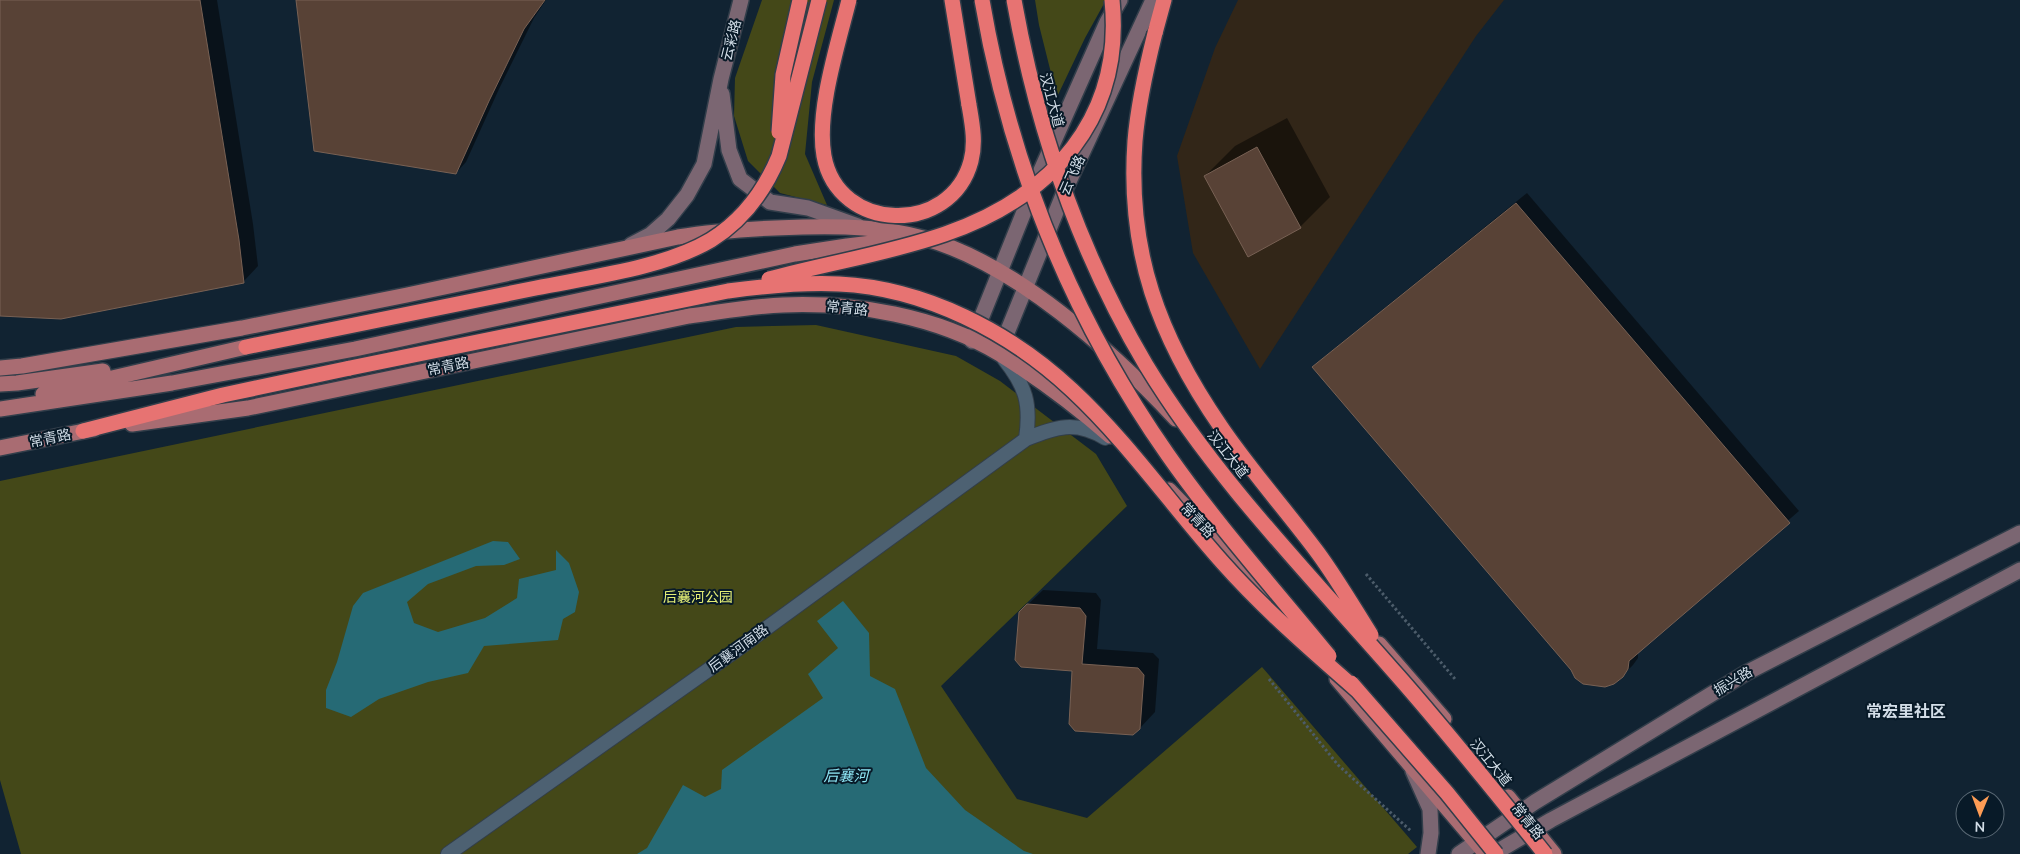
<svg xmlns="http://www.w3.org/2000/svg" width="2020" height="854" font-family="Mulish,'Noto Sans SC',sans-serif">
  <rect width="100%" height="100%" fill="#112332"/>
  <path fill="#322618" d="M1238,0h266l-28,36 -216,333 -67,-116 -16,-97 38,-108z"/>
  <path fill="#444818" d="M762,0h72l-22,82 -7,72 22,51 -47,-12 -32,-32 -14,-45 1,-38z
    M1035,0h71l-21,38 -28,59 -18,-72z
    M816,325l140,31 44,25 96,73 31,52 -186,180 76,113 70,19 175,-151 155,180 -9,7h-1387l-21,-74v-299l736,-154z"/>
  <path fill="#266a75" d="M493,541l15,1 12,17 -16,6 -28,1 -48,18 -21,18 7,21 24,9 47,-14 32,-20 2,-19 37,-9v-20l13,13 10,29 -4,20 -12,7 -5,21 -74,6 -16,27 -40,9 -49,17 -28,18 -25,-9v-18l11,-28 16,-56 10,-13z
    M843,601l26,32 1,43 25,13 31,79 39,42 59,41 9,3h-396l10,-6 36,-63 22,12 16,-8 1,-19 101,-72 -15,-24 30,-26 -21,-27z"/>
  <path fill="#0007" d="M0,0h217l36,224 5,42 -15,16 -243,33z
    M297,0h249l-12,18 -35,71 -33,73 -10,11z
    M1287,118l43,79 -30,30 -95,-51 30,-30z
    M1527,193l272,318 -161,140v7l-5,7 -11,11 -18,10 -21,-3 -270,-316 11,-10z
    M1043,590l53,3 5,7 -4,49 56,4 6,6 -4,53 -15,16 -67,-58 -53,-58z"/>
  <path fill="#584236" stroke="#786154" d="M0,0h200l39,240 5,43 -183,36 -61,-3z
    M296,0h249l-21,29 -35,72 -33,73 -142,-23z
    M1257,147l44,81 -53,29 -44,-81z
    M1516,203l274,320 -161,138 -1,8 -5,8 -9,7 -9,3 -22,-3 -8,-6 -4,-8 -259,-303z
    M1027,604l53,4 6,8 -4,48 56,4 6,7 -4,54 -7,6 -58,-4 -6,-7 3,-53 -51,-4 -6,-7 4,-48z"/>
  <g fill="none" stroke-linecap="round" stroke-linejoin="round">
    <g stroke="#323e4a" stroke-width="16">
      <path id="street" d="M1004,359c22,27 27,45 22,80
        M448,854l294,-208 284,-207c30,-12 49,-19 79,-1"/>
    </g>
    <g stroke="#323e4a" stroke-width="18">
      <path id="secondary" d="M722,94l7,56 11,29 30,23 38,6 50,18
        M631,245l19,-10 18,-16 19,-24 17,-31 17,-85 20,-79
        M972,341l66,-164 69,-155 13,-22
        M1000,350l65,-160 88,-190
        M1413,771l17,38 1,24 -3,21
        M1459,854l76,-52 211,-129 274,-140
        M1493,854l58,-34 469,-250"/>
    </g>
    <g stroke="#323e4a" stroke-width="18">
      <path id="primary" d="M0,368l22,-2 220,-38 165,-33 271,-58c42,-7 83,-9 125,-10 41,-1 80,0 120,11 92,25 189,113 253,181
        M0,384l17,-1 86,-12
        M43,394l203,-47
        M0,409l172,-26 183,-34 440,-95 52,-8 58,-7
        M132,424l116,-16 441,-92c31,-4 62,-10 94,-11 72,-3 154,11 217,49 38,24 76,52 110,82
        M0,448l94,-19
        M1169,490l37,38 73,84
        M1379,644l65,75
        M1337,679l149,175
        M1508,797l46,57"/>
    </g>
    <g stroke="#323e4a" stroke-width="18">
      <path id="highway" d="M952,0l17,105
        M1155,33l9,-33
        M83,431l140,-36 127,-27"/>
    </g>
    <path stroke="#4c5c6a" stroke-width="3" stroke-dasharray="2.5 2.5" stroke-linecap="butt" d="M1366,574l89,105
      M1269,679l69,86 73,66"/>
    <use href="#street" stroke="#4d6172" stroke-width="14"/>
    <use href="#secondary" stroke="#7b6672" stroke-width="15"/>
    <use href="#primary" stroke="#a96c72" stroke-width="15"/>
    <use href="#highway" stroke="#e77372" stroke-width="15"/>
    <g stroke="#323e4a" stroke-width="18" stroke-linecap="butt">
      <path id="highway-bridge" d="M849,0c-11,44 -33,112 -25,156 14,77 127,80 147,5 5,-19 1,-38 -2,-56
        M982,0c28,164 90,318 186,455 49,70 107,135 161,201
        M1014,0c23,129 65,252 132,365 70,115 164,210 252,311 51,58 99,118 147,178
        M1155,33c-9,36 -17,71 -20,108 -8,111 24,196 86,286 30,44 65,83 97,126 19,26 36,55 53,82
        M779,132l4,-57 17,-75
        M769,279c58,-16 118,-25 176,-45 107,-37 179,-116 167,-234
        M246,347c97,-20 193,-39 290,-59 54,-11 128,-20 175,-48 32,-20 54,-50 68,-84l40,-156
        M350,368l378,-77c37,-5 74,-9 111,-7 86,4 171,48 233,106 56,52 100,116 151,173 41,46 88,87 135,128
        M1351,683l96,110 49,61"/>
    </g>
    <use href="#highway-bridge" stroke="#e77372" stroke-width="15"/>
  </g>
  <g text-anchor="middle" stroke-width="4" stroke-linejoin="round" paint-order="stroke">
    <g font-size="14" fill="#d2dde7" stroke="#081a28">
      <text transform="translate(731 40) rotate(-76)" y="5">云彩路</text>
      <text transform="translate(1052 100) rotate(75)" y="5">汉江大道</text>
      <text transform="translate(1072 175) rotate(-66)" y="5">云飞路</text>
      <text transform="translate(847 308) rotate(6)" y="5">常青路</text>
      <text transform="translate(448 366) rotate(-12)" y="5">常青路</text>
      <text transform="translate(50 438) rotate(-12)" y="5">常青路</text>
      <text transform="translate(1228 454) rotate(52)" y="5">汉江大道</text>
      <text transform="translate(1198 520) rotate(47)" y="5">常青路</text>
      <text transform="translate(738 648) rotate(-36)" y="5">后襄河南路</text>
      <text transform="translate(1733 681) rotate(-31)" y="5">振兴路</text>
      <text transform="translate(1491 762) rotate(51)" y="5">汉江大道</text>
      <text transform="translate(1528 821) rotate(51)" y="5">常青路</text>
    </g>
    <g font-size="14" fill="#e3ed75" stroke="#081a28">
      <text x="698" y="602">后襄河公园</text>
    </g>
    <g font-size="15" font-style="italic" fill="#8ee6f5" stroke="#081a28">
      <text x="846" y="781">后襄河</text>
    </g>
    <g font-size="16" font-weight="bold" fill="#d2dde7" stroke="#081a28">
      <text x="1906" y="717">常宏里社区</text>
    </g>
  </g>
  <g transform="translate(1980 814) rotate(181)"><circle r="24" fill="#081a28" stroke="#596874"/>
  <path d="M0-4L9 19L0 12L-9 19Z" fill="#fd9c55"/>
  <text y="-8" font-size="14" font-weight="bold" text-anchor="middle" fill="#d2dde7">N</text>
  </g>
</svg>
